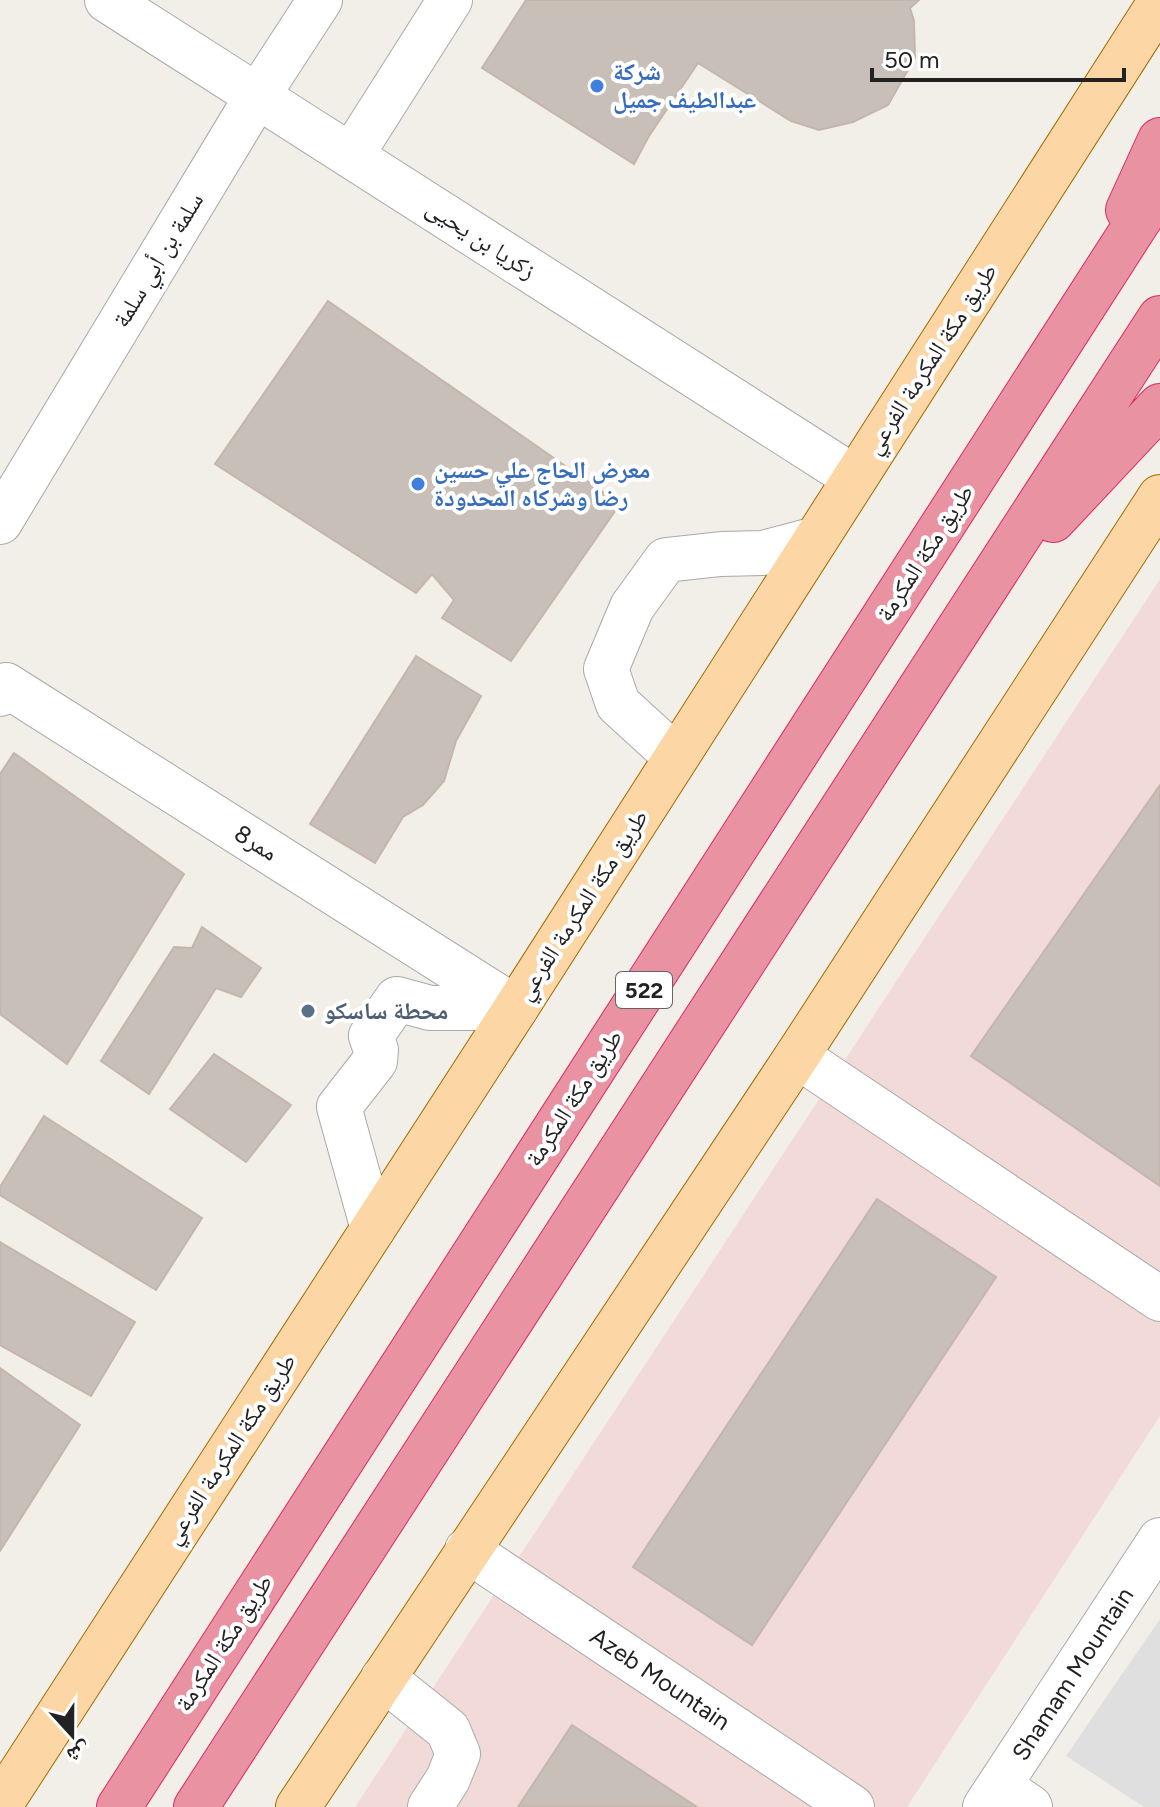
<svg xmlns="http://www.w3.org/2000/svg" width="1160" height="1807" font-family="Figtree,'Noto Naskh Arabic',sans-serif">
  <rect width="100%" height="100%" fill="#f2efe9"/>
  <path fill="#e0dfdf" d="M1160,1619v188h-16l-78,-51z"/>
  <path fill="#f2dad9" d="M1160,579v837l-253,391h-552z"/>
  <path fill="#c7bfb8" stroke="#c4b6ab" stroke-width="2" d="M526,0h393l-9,8 4,13 1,37 -27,47 -35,17 -34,8 -28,-9 -93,-58 -49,73 -15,28 -152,-96z
    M328,301l292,203 -109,157 -69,-43 12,-18 -22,-26 -16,19 -201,-129z
    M416,656l65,40 -25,45 -12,40 -21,24 -20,12 -28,46 -65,-39z
    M14,753l170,121 -117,190 -67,-50v-240z
    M1160,785v401l-189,-130z
    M202,927l59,41 -20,29 -25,-9 -67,106 -48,-33 73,-114 18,1z
    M214,1054l77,51 -45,57 -76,-53z
    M44,1116l158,102 -46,72 -156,-95v-8z
    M877,1199l119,78 -244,368 -119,-78z
    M0,1242l135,80 -44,74 -91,-51z
    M0,1368l80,57 -80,126z
    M572,1725l125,82h-179z"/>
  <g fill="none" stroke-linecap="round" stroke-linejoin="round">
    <g stroke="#a9a9a9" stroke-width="46">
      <path id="minor" d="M107,0l748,478
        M351,156l99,-156
        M0,522l251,-416 69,-106
        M0,694l6,-9 510,323
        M676,757l-58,-53 -12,-35 26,-62 34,-47 55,-6 42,-1 53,-14
        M797,1056l363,243
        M373,1229l-34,-122 36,-46 1,-11 -5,-14 26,-37 33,9h86
        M467,1550l385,257
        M383,1678l65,52 10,24 -10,25 -18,28
        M999,1786l31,21
        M985,1807l175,-267"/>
    </g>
    <g stroke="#a06b00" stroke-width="46">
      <path id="major" d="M0,1805l516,-797 644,-1006
        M298,1807l499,-751 363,-559"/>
    </g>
    <g stroke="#dc2a67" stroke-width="46">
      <path id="highway" d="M1128,210l32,-70
        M1053,520l107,-114
        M119,1807l1041,-1620
        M196,1807l964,-1489"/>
    </g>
    <use href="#minor" stroke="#fff" stroke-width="44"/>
    <use href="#major" stroke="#fcd6a4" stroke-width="44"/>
    <use href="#highway" stroke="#e892a2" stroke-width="44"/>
  </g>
  <g fill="#3f7fe0" stroke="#fff" stroke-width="3">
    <circle cx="597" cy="86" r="8"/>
    <circle cx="418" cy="484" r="8"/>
  </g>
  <circle fill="#5c6f8a" stroke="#fff" stroke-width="3" cx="308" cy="1011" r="8"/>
  <g text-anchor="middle" stroke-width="8" stroke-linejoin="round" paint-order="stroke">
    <rect fill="#fff" stroke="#646464" stroke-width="2" x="616" y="972" width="56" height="36" rx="6"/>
    <g font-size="22" font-weight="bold" fill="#222">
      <text x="644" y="998">522</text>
    </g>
    <g font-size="24" font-weight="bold" fill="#366cbe" stroke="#fff" text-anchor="start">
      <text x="613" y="80">شركة<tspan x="613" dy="28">عبدالطيف جميل</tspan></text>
      <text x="434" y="478">معرض الحاج علي حسين<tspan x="434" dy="28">رضا وشركاه المحدودة</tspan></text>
    </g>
    <g font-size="24" fill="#222" stroke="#fff">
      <text transform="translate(481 239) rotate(33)" y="8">زكريا بن يحيى</text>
      <text transform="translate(158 260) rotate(-59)" y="8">سلمة بن أبي سلمة</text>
      <text transform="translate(931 359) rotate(-57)" y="8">طريق مكة المكرمة الفرعي</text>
      <text transform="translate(925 553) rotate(-57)" y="8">طريق مكة المكرمة</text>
      <text transform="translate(256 843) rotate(32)" y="8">ممر8</text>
      <text transform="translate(582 905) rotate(-57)" y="8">طريق مكة المكرمة الفرعي</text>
      <text transform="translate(574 1098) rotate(-57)" y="8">طريق مكة المكرمة</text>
      <text transform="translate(230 1449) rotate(-57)" y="8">طريق مكة المكرمة الفرعي</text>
      <text transform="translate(224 1643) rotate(-57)" y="8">طريق مكة المكرمة</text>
      <text transform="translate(1073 1674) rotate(-57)" y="8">Shamam Mountain</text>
      <text transform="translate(660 1679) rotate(34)" y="8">Azeb Mountain</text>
    </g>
    <g font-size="24" font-weight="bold" fill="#4e5e75" stroke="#fff" text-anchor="start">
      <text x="324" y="1019">محطة ساسكو</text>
    </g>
  </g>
  <g transform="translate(72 1735) rotate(159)" stroke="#ffffff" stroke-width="6" paint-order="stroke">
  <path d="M0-6L14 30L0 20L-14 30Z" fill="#222222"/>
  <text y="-12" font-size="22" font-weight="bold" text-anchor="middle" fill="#222222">ش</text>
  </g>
  <path d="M872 68v12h252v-12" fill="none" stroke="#222222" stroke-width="4"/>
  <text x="884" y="68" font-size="24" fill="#222222" stroke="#ffffff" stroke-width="6" paint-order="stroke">50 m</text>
</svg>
